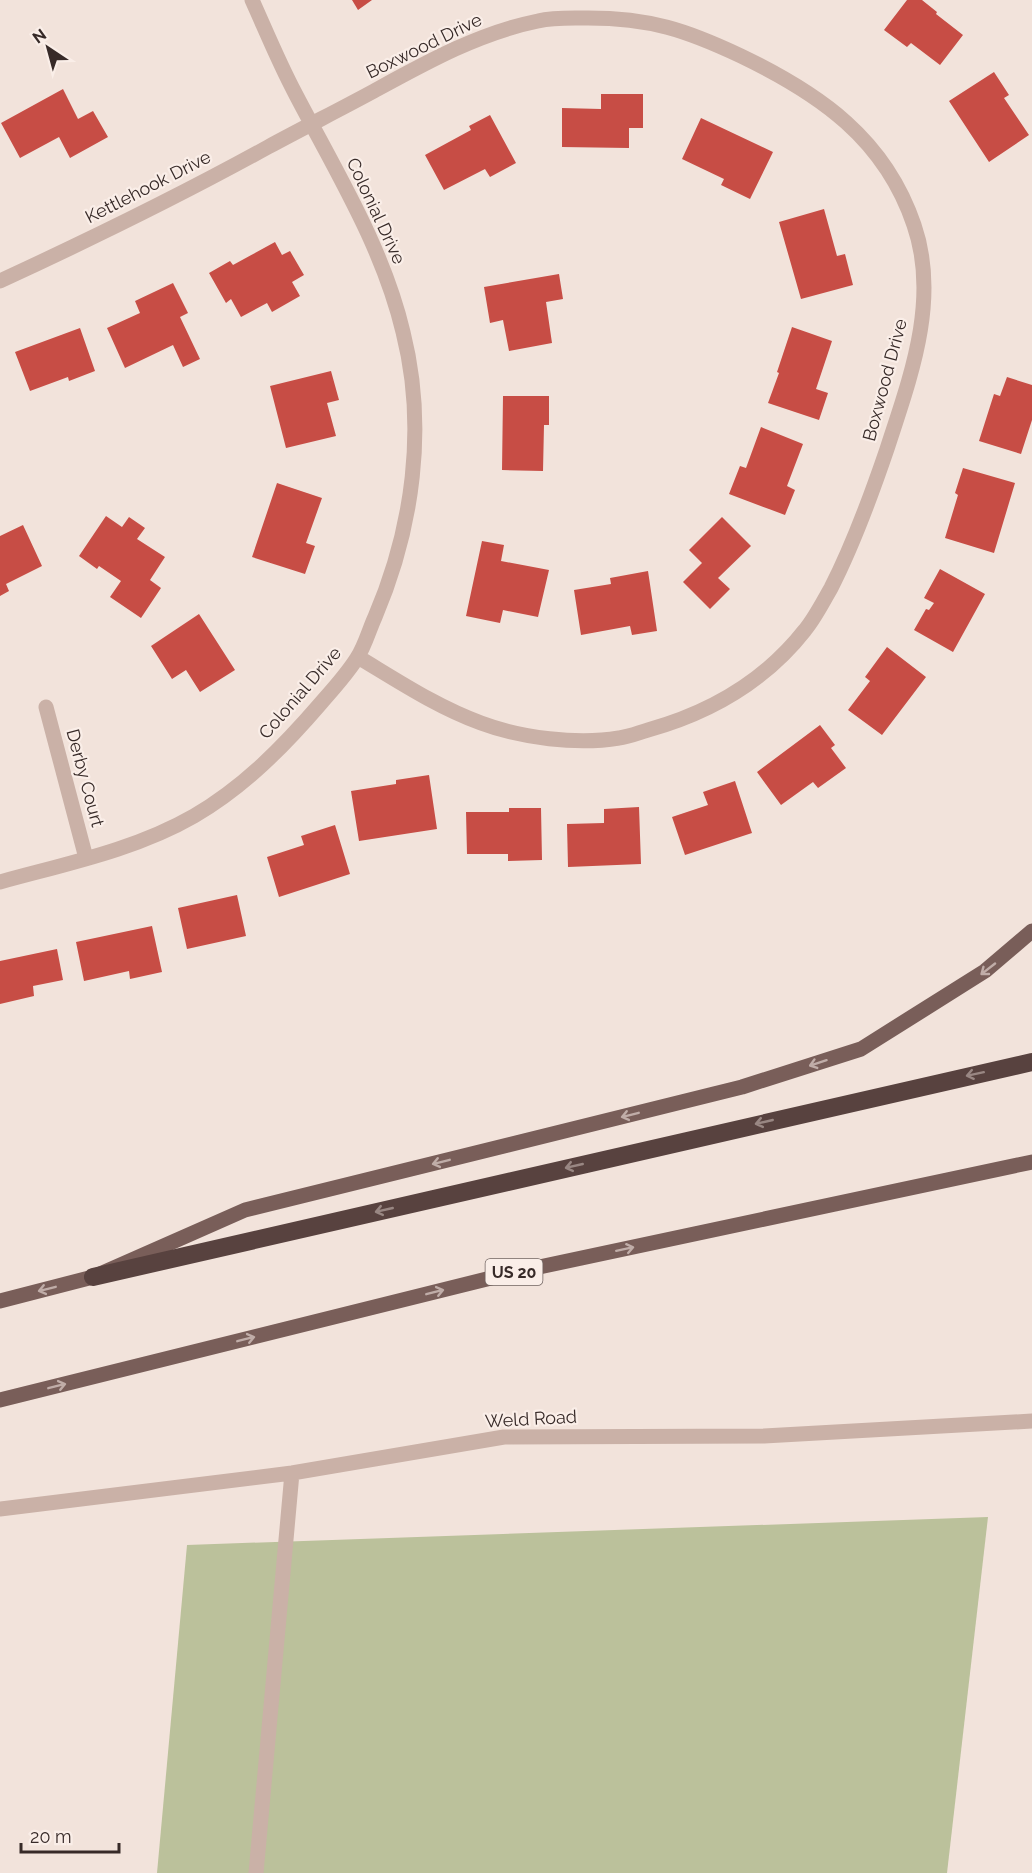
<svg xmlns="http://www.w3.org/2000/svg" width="1032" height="1873" font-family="Raleway,sans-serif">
  <rect width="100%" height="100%" fill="#f2e3db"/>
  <path fill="#bbc19b" d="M988,1517l-41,356h-790l30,-328z"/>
  <path fill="#c74d45" d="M352,0h20l-14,10z
    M907,0h15l15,12 -1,2 27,21 -23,30 -29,-22 -4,4 -23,-17z
    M994,72l15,23 -5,3 25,37 -40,27 -40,-61z
    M63,89l15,30 15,-8 15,26 -38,21 -11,-21 -39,21 -19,-35z
    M601,94h42v34h-14v20l-67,-1v-39l39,1z
    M490,115l26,48 -26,14 -5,-8 -41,21 -19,-35 46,-25 -2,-4z
    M701,118l72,34 -23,47 -29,-14 3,-6 -42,-20z
    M824,209l13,47 8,-2 8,31 -52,14 -22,-77z
    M275,242l7,13 8,-4 14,24 -12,7 8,14 -28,16 -5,-9 -26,14 -10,-18 -5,4 -17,-30 21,-12 3,4z
    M559,274l4,25 -17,3 6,41 -43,8 -6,-31 -13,3 -6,-36z
    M173,283l15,30 -8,4 20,42 -17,8 -10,-22 -48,23 -18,-40 33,-15 -5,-12z
    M792,327l40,14 -16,48 12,4 -9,27 -51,-17 11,-30 -2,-1z
    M80,328l15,43 -26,10 -1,-4 -38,14 -15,-39z
    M331,371l8,29 -12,3 9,33 -50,12 -16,-62z
    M1007,377l25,8v35l-11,34 -42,-13 15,-47 6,2z
    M503,396h46v29h-5l-1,46 -41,-1z
    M761,427l42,17 -16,42 8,4 -10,25 -56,-21 11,-28 6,2z
    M963,468l52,15 -21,70 -49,-15 13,-43 -3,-2z
    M277,483l45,15 -16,45 9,3 -10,28 -53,-17z
    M106,516l16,11 7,-10 16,11 -8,11 28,18 -15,23 11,8 -20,30 -31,-21 11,-16 -22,-15 -2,3 -18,-13z
    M722,517l29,29 -33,32 12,11 -20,20 -27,-27 19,-19 -13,-13z
    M23,525l19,41 -36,18 3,7 -9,5v-60z
    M482,541l22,4 -3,16 48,9 -11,47 -35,-7 -3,13 -34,-7z
    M940,569l45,25 -32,58 -39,-22 12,-21 3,1 5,-7 -10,-5z
    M648,571l9,60 -25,4 -2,-9 -49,9 -7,-45 37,-6 -1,-6z
    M199,614l36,56 -35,22 -14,-22 -14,9 -21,-33z
    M887,647l39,30 -44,58 -34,-25 22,-29 -5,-4z
    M820,725l15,20 -4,3 15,20 -28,20 -5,-6 -32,23 -24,-33z
    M429,775l8,54 -78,12 -8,-50 45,-7v-4z
    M735,781l17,52 -67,22 -13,-38 36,-12 -5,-13z
    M639,807l2,57 -73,3 -1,-43 37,-1v-14z
    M509,808h32l1,52 -34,1v-7h-41l-1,-42h43z
    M335,825l15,49 -71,23 -12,-40 37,-12 -3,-9z
    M237,895l9,41 -59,13 -9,-41z
    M152,926l10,46 -32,7 -1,-8 -45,10 -8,-39z
    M57,949l6,31 -30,6 1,10 -34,8v-43z"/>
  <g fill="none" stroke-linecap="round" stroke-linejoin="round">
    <path stroke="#cab1a7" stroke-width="15" d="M0,281c91,-42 181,-86 268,-134 35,-19 71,-37 106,-56 53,-29 105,-58 164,-70 16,-4 34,-3 50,-3 62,0 98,12 153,38 79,38 144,83 173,169 26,75 -4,153 -27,224 -16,47 -33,94 -56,139 -8,14 -16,30 -26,42 -40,51 -96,83 -157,100 -10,3 -19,7 -29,8 -42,7 -98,0 -138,-15 -44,-16 -83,-42 -123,-66
      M46,707l40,151
      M0,882c65,-18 135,-32 194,-66 50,-29 90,-70 127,-113 13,-15 26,-29 36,-45 8,-12 12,-28 18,-41 38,-89 52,-190 28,-285 -20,-85 -68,-162 -108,-239 -16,-30 -29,-62 -43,-93
      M0,1509l292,-36 212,-36 260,-1 268,-15
      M256,1873l36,-400"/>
    <path stroke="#795e59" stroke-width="15" d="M0,1301l93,-24 152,-67 497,-123 119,-38 124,-78 47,-40
      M0,1400l511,-127 521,-111"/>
    <path stroke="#58423f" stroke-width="18" d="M93,1277l939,-215"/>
  </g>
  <defs><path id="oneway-shaft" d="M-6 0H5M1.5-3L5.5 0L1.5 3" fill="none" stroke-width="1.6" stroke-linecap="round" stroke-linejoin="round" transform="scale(1.5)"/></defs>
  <g stroke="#c0ada8">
    <use href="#oneway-shaft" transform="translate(988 969) rotate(142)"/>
    <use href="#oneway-shaft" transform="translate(818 1063) rotate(162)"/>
    <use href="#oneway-shaft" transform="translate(630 1115) rotate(166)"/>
    <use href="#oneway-shaft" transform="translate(441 1162) rotate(166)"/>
    <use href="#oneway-shaft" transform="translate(625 1249) rotate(-12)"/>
    <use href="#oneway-shaft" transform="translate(47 1289) rotate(166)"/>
    <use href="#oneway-shaft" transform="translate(435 1292) rotate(-14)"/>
    <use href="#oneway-shaft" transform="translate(246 1339) rotate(-14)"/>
    <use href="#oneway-shaft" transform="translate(57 1386) rotate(-14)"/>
  </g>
  <g stroke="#998783">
    <use href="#oneway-shaft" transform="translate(975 1074) rotate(168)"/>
    <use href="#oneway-shaft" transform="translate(764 1122) rotate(167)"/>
    <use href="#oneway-shaft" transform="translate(574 1166) rotate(167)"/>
    <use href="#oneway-shaft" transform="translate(384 1210) rotate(167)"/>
  </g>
  <g text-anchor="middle" stroke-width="4.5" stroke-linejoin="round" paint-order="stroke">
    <rect fill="#faeee8" stroke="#726562" stroke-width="1.5" x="485.5" y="1259" width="57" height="26" rx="4.5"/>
    <g font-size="16" font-weight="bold" fill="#372a28">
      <text x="514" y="1278">US 20</text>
    </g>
    <g font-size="18" fill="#372a28" stroke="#faeee8">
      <text transform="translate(424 46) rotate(-26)" y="6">Boxwood Drive</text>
      <text transform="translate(148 187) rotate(-27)" y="6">Kettlehook Drive</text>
      <text transform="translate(376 211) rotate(65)" y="6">Colonial Drive</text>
      <text transform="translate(885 380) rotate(-75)" y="6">Boxwood Drive</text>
      <text transform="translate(300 693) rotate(-49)" y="6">Colonial Drive</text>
      <text transform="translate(85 778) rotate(75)" y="6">Derby Court</text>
      <text transform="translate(531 1419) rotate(-3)" y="6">Weld Road</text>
    </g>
  </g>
  <g transform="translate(48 48) rotate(324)" stroke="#faeee8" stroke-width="4.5" paint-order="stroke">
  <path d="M0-4.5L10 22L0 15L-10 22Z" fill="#372a28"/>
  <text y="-9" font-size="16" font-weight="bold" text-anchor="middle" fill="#372a28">N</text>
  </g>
  <path d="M21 1843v9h98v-9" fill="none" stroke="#372a28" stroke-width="3"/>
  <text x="30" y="1843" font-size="18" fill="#372a28" stroke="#faeee8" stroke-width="4.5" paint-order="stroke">20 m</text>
</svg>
